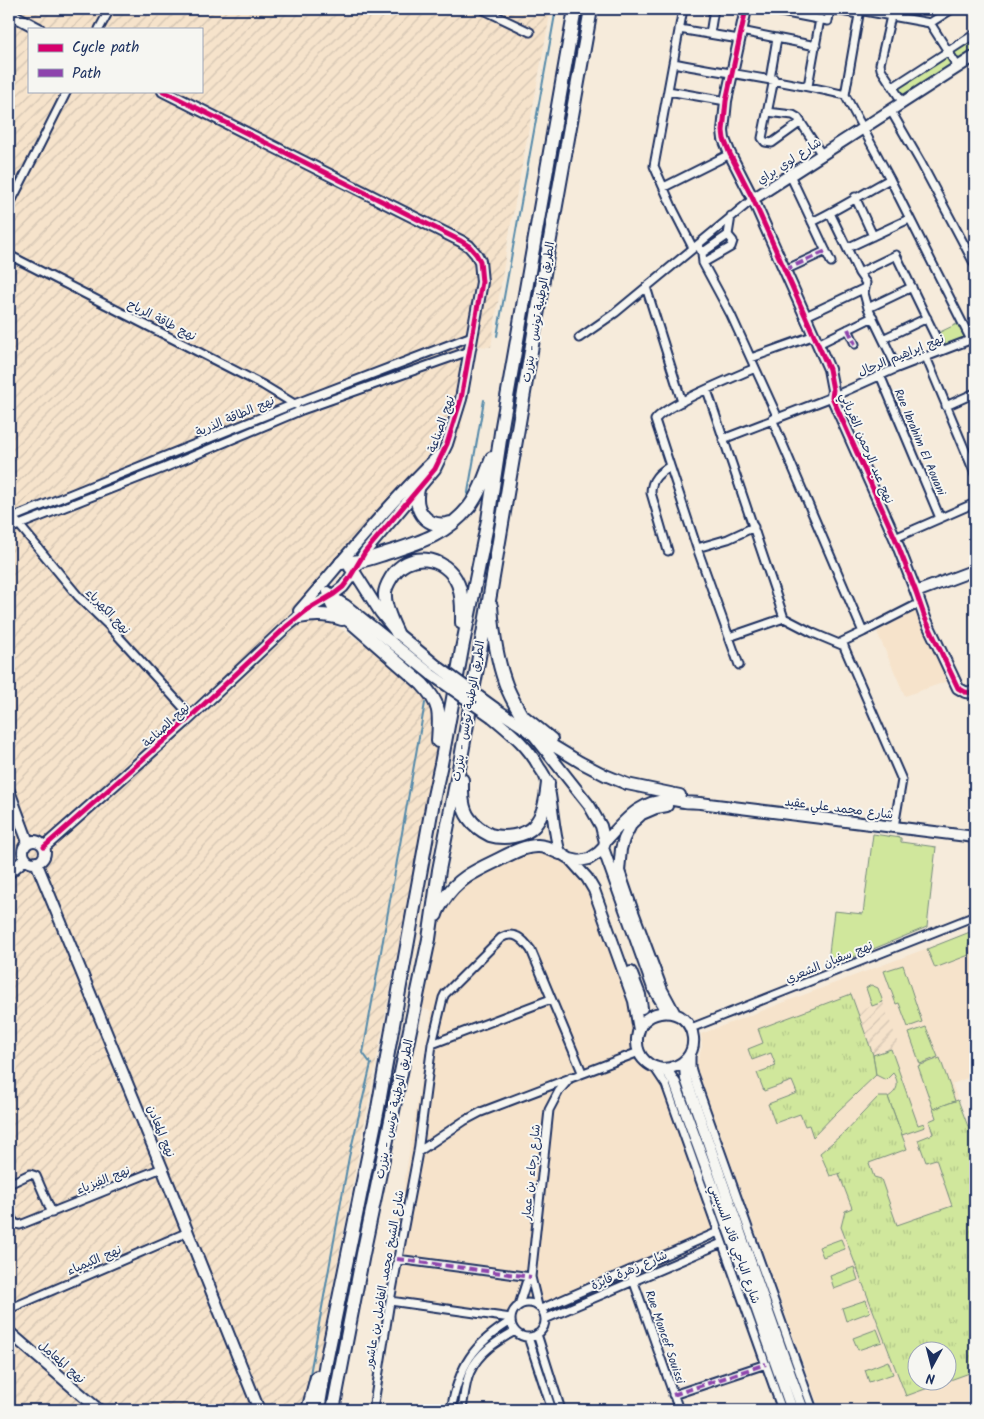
<svg xmlns="http://www.w3.org/2000/svg" width="984" height="1419" font-family="Kalam,'Playpen Sans Arabic',sans-serif">
  <defs>
    <pattern id="industrial-furrows" width="10" height="10" patternUnits="userSpaceOnUse" patternTransform="scale(1.25)"><rect width="10" height="10" fill="#f6e3cb"/><path d="M-1 1l2-2M0 10L10 0M9 11l2-2" fill="none" stroke="#d2c3b1"/></pattern>
    <pattern id="park-tufts" width="24" height="20" patternUnits="userSpaceOnUse" patternTransform="scale(1.25)"><rect width="24" height="20" fill="#d0e79c"/><path d="M3 7l-1-3M5 7V3M7 7l1-3M15 17l-1-3M17 17v-4M19 17l1-3" fill="none" stroke="#b2c689"/></pattern>
  </defs>
  <rect width="100%" height="100%" fill="#f6ebdb"/>
  <filter id="ink" filterUnits="userSpaceOnUse"><feTurbulence type="fractalNoise" baseFrequency=".02" numOctaves="2"/><feDisplacementMap in="SourceGraphic" scale="10" xChannelSelector="R" yChannelSelector="G"/><feConvolveMatrix kernelMatrix="1 2 1 2 8 2 1 2 1" color-interpolation-filters="sRGB"/></filter>
  <g filter="url(#ink)">
    <path fill="#f6e3cb" fill-rule="evenodd" d="M916,610l32,71 -43,15 -28,-64z
      M539,853l12,2 21,11 18,23 39,112 5,27 -1,10 28,47 52,145 -172,75 -13,-6 -15,4 -8,11 -119,-17 46,-286 -13,-3 18,-89 15,-24 30,-20 43,-20z
      M975,930v145l-23,9 23,61v265h-155l-124,-344 6,-19 -1,-13zM916,1352h30v30h-30z"/>
    <path fill="url(#industrial-furrows)" fill-rule="evenodd" d="M9,9h542l-44,237 -16,101 -15,-1 -16,87 -12,25 -22,27 -11,-8 -111,123 33,27 31,19 53,47 22,22 -134,695h-300zM29,29h172v62h-172z
      M883,1002l16,44 -26,9 -16,-44z"/>
    <path fill="#d0e79c" stroke="#768b7d" d="M786,9h47l-3,14 -45,-8z
      M975,37v19l-71,45 -8,-13z
      M959,323l7,15 -21,10 -7,-15z
      M873,834l28,4v4l35,5 -9,80 -93,38 -5,-12 5,-42 29,3z
      M975,930v7l-7,8 1,10 -34,13 -8,-19z
      M903,965l19,57 -14,5 -9,-24 -3,1 -12,-33z
      M926,1027l12,30 -18,7 -11,-31z
      M891,1049l27,76 6,-2 1,4 -23,8 -14,-38c10,-6 12,-14 5,-24l-7,7 -10,-5 -3,-20z
      M940,1058l15,43 -22,8 -15,-43z
      M841,1239l4,10 -22,8 -4,-10z
      M854,1267l4,13 -24,9 -4,-13z
      M866,1300l4,12 -24,9 -4,-13z
      M877,1329l5,13 -24,8 -5,-12z
      M888,1361l5,13 -24,8 -4,-12z"/>
    <path fill="url(#park-tufts)" stroke="#768b7d" fill-rule="evenodd" d="M871,985l7,3 5,14 -11,4 -6,-18z
      M851,994l22,61 3,20 -39,37 -24,25 -4,-12 -4,1 -5,-12 -25,9 -7,-19 29,-11 -5,-12 -28,10 -7,-18 19,-7 -5,-13 -19,7 -4,-11 15,-6 -5,-14z
      M878,1097h10l19,52 -38,14 5,14 7,2 16,46 55,-19 -16,-47 -10,3 -8,-22 15,-6 -4,-13 7,-3 -3,-9 25,-9 17,45v226l-69,25 -65,-169 4,-16 7,-3 -13,-34 2,-1 -11,3 -10,-23 25,-21zM916,1352h30v30h-30z"/>
    <g fill="none" stroke-linecap="round" stroke-linejoin="round">
      <path stroke="#558aaa" stroke-width="2" d="M497,336l59,-327
        M467,498l17,-98
        M307,1391l42,-234 22,-93 -8,-11 62,-350"/>
      <g stroke="#1b2f5e" stroke-width="11">
        <path id="street" d="M482,9l48,23
          M683,9l-29,157 19,43 20,39
          M766,9l62,12 2,-12
          M830,9l28,5
          M860,9l-15,86 45,84 81,161
          M859,10l71,13 28,44
          M891,16l-11,48 1,5 22,34
          M930,23l22,-14
          M99,29l11,-20
          M679,29l60,10
          M741,31l75,15
          M710,34l4,-25
          M673,63c57,11 115,18 172,32
          M770,79l7,-41
          M774,79l-12,59 3,4 7,1 29,-21
          M808,86l12,-67
          M893,87l82,-53
          M668,91l58,10
          M891,111l30,52 54,102
          M767,112l26,3 5,3 24,37
          M790,175l41,87
          M664,187l66,-33
          M855,197l18,39
          M9,206l58,-115
          M830,213l29,60 7,10 -2,10 4,15 29,60
          M812,222c27,-13 52,-29 78,-43
          M698,245l4,8 1,10 28,52 47,103
          M847,248l62,-29
          M702,253l26,-18
          M9,255l254,130 33,20
          M703,263l28,-16 2,-6 -5,-6 3,-19
          M785,270l41,-19
          M859,273l37,-18 46,95
          M646,287l36,115
          M868,308l44,-21
          M806,316l59,-28
          M848,329l7,15
          M579,338l36,-25 138,-114
          M883,339l44,-21
          M818,344l55,-27
          M926,357l49,117
          M751,358l64,-23
          M880,375l60,143
          M707,390l77,228
          M946,406l29,-13
          M772,419l91,213
          M723,439l109,-42 65,-29 78,-30
          M9,519l285,-115 178,-68
          M16,521l62,75 30,29 83,91
          M9,529l155,-61 138,-58 167,-59
          M895,538l80,-35
          M697,548l31,-9 26,-12
          M668,551l-17,-58c0,-14 8,-20 19,-27
          M729,637l55,-19 29,15 31,13
          M739,665l-42,-117 -42,-128c10,-15 80,-43 100,-52
          M894,827l8,-47 -60,-138 21,-10 57,-29
          M691,1028l284,-112
          M432,1044l119,-45
          M691,1054v13l2,7 120,336
          M654,1067l12,18 116,325
          M418,1152l46,-31 17,-9 158,-60
          M9,1184l21,-10 6,2 16,37
          M9,1210c2,7 3,14 11,15l142,-57
          M397,1259l134,18
          M630,1271l49,139
          M390,1301l121,17
          M511 1320a17 17 0 1 1 34 0a17 17 0 1 1-34 0Z
          M519,1305l7,-22 5,-6
          M538,1306l-7,-29 18,-167 10,-19 12,-14
          M9,1309l179,-77
          M541,1309l177,-77
          M545,1319l177,-76
          M537,1334l24,76
          M528,1337l24,73
          M673,1395l93,-31
          M373,1410l17,-109 28,-149 14,-108 11,-46 2,-4 56,-56c13,-8 22,1 30,12l51,122
          M451,1410c8,-44 22,-66 60,-89
          M462,1410c2,-12 3,-27 8,-38 9,-20 27,-31 45,-41"/>
      </g>
      <g stroke="#1b2f5e" stroke-width="14">
        <path id="secondary" d="M746,9l-20,92 -3,30 1,8 6,15 23,45 76,170 4,21 -1,7 63,141 21,54 9,26 33,70 7,4 10,1
          M9,13l30,16
          M753,199l222,-143
          M350,568l4,3 26,41 17,21 40,33
          M328,592l2,4 15,9 87,70
          M916,592l59,-22
          M299,611c46,-53 90,-108 140,-156
          M496,709l36,24 48,29 25,13 22,9 53,11
          M492,717c19,16 35,28 47,50 4,5 7,11 9,17 5,23 5,47 12,69l10,6 9,2 10,-2 9,-6 5,-5 2,-6 -4,-16 -12,-21 -57,-72
          M525,717l27,22
          M9,791l19,51
          M667,806l-11,2 -14,6 -10,9 -8,16 -3,10 -2,22 14,41 29,78 13,24
          M23 852a11 11 0 1 1 22 0a11 11 0 1 1-22 0Z
          M605,842c19,-21 36,-44 67,-42 4,0 8,2 12,2 5,1 11,0 16,1l275,34
          M44,847l141,-125 101,-95 21,-17 27,-16 9,-7 6,-8 16,-27 70,-83 12,-25 14,-45 21,-117 -2,-21 -4,-7 -7,-8 -8,-5 -298,-150
          M603,848l50,140 14,23
          M570,859l17,19 7,12 40,111 5,29
          M36,862l126,306 97,242
          M9,873l16,-14
          M631,972l9,23 2,13
          M687,1059l-2,8 1,12 97,276 20,55
          M663,1069c45,-3 36,-62 -3,-56 -6,1 -12,4 -17,9 -6,8 -8,21 -4,30 2,6 9,13 16,15 4,2 8,1 11,4 4,3 6,8 9,12l56,153 61,174
          M9,1332l90,78"/>
      </g>
      <g stroke="#1b2f5e" stroke-width="16">
        <path id="highway" d="M418,489c-5,22 10,41 33,34
          M341,563c6,-1 13,-1 19,-2 10,-2 20,-6 30,-9 31,-10 57,-18 79,-45 11,-14 17,-33 23,-49
          M330,596c1,13 9,18 20,25l72,63c19,20 18,30 16,57
          M491,606c2,26 5,51 14,76 6,18 17,34 27,51
          M299,617c15,-3 29,-3 43,2
          M397,633c-5,-11 -12,-25 -12,-37 -1,-6 3,-13 6,-18 16,-28 55,-23 67,6 5,12 4,27 4,39
          M462,780c0,12 -1,27 7,38 4,6 13,13 21,17 13,4 34,2 44,-9 11,-13 12,-27 14,-43
          M436,915c1,-5 4,-9 7,-14 14,-22 32,-30 55,-41 12,-6 25,-14 40,-14 7,0 15,4 22,7
          M308,1410l9,-33
          M318,1410l8,-48 52,-254 56,-312 7,-32 21,-115 26,-129 14,-94 73,-417
          M333,1410l30,-156 66,-315 10,-69 22,-112 29,-163 57,-339 44,-247"/>
      </g>
      <use href="#street" stroke="#f6f6f2" stroke-width="7"/>
      <use href="#secondary" stroke="#f6f6f2" stroke-width="10"/>
      <use href="#highway" stroke="#f6f6f2" stroke-width="12"/>
      <g stroke="#1b2f5e" stroke-width="14" stroke-linecap="butt">
        <path id="secondary-bridge" d="M437,666l59,43
          M432,675l60,42"/>
      </g>
      <use href="#secondary-bridge" stroke="#f6f6f2" stroke-width="10"/>
      <path stroke="#8e44ad" stroke-width="4" stroke-dasharray="8 4" stroke-linecap="butt" d="M785,270l41,-19
        M848,329l7,15
        M397,1259l134,18
        M673,1395l93,-31"/>
      <g stroke="#f6f6f2" stroke-width="8">
        <path id="cycleway" d="M746,9l-20,92 -3,30 1,8 6,15 23,45 76,170 4,21 -1,7 63,141 21,54 9,26 33,70 7,4 10,1
          M44,847l141,-125 101,-95 21,-17 27,-16 9,-7 6,-8 16,-27 70,-83 12,-25 14,-45 21,-117 -2,-21 -4,-7 -7,-8 -8,-5 -298,-150"/>
      </g>
      <use href="#cycleway" stroke="#d6006c" stroke-width="5"/>
    </g>
  </g>
  <g text-anchor="middle" stroke-width="4" stroke-linejoin="round" paint-order="stroke">
    <g font-size="12" fill="#1b2f5e" stroke="#f6f6f2">
      <text transform="translate(789 161) rotate(-33)" y="4">شارع لوي براي</text>
      <text transform="translate(538 312) rotate(-80)" y="4">الطريق الوطنية تونس - بنزرت</text>
      <text transform="translate(162 320) rotate(27)" y="4">نهج طاقة الرياح</text>
      <text transform="translate(901 355) rotate(-22)" y="4">نهج إبراهيم الرحال</text>
      <text transform="translate(235 416) rotate(-23)" y="4">نهج الطاقة الذرية</text>
      <text transform="translate(441 424) rotate(-71)" y="4">نهج الصناعة</text>
      <text transform="translate(920 442) rotate(67)" y="4">Rue Ibrahim El Aouani</text>
      <text transform="translate(867 448) rotate(67)" y="4">نهج عبد الرحمن الغرياني</text>
      <text transform="translate(108 611) rotate(46)" y="4">نهج الكهرباء</text>
      <text transform="translate(468 711) rotate(-80)" y="4">الطريق الوطنية تونس - بنزرت</text>
      <text transform="translate(166 725) rotate(-43)" y="4">نهج الصناعة</text>
      <text transform="translate(839 808) rotate(7)" y="4">شارع محمد علي عقيد</text>
      <text transform="translate(829 962) rotate(-22)" y="4">نهج سفيان الشعري</text>
      <text transform="translate(394 1109) rotate(-78)" y="4">الطريق الوطنية تونس - بنزرت</text>
      <text transform="translate(161 1131) rotate(68)" y="4">نهج المعادن</text>
      <text transform="translate(531 1172) rotate(-84)" y="4">شارع رجاء بن عمار</text>
      <text transform="translate(103 1180) rotate(-22)" y="4">نهج الفيزياء</text>
      <text transform="translate(735 1244) rotate(70)" y="4">شارع الباجي قائد السبسي</text>
      <text transform="translate(94 1260) rotate(-23)" y="4">نهج الكيمياء</text>
      <text transform="translate(629 1270) rotate(-23)" y="4">شارع زهرة فايزة</text>
      <text transform="translate(384 1279) rotate(-80)" y="4">شارع الشيخ محمد الفاضل بن عاشور</text>
      <text transform="translate(665 1337) rotate(71)" y="4">Rue Moncef Souissi</text>
      <text transform="translate(62 1362) rotate(41)" y="4">نهج المعامل</text>
    </g>
  </g>
  <rect width="984" height="1419" fill="none" stroke="#f6f6f2" stroke-width="30"/>
  <rect x="15" y="15" width="954" height="1389" fill="none" stroke="#1b2f5e" stroke-width="2" filter="url(#ink)"/>
  <rect x="28" y="28" width="175" height="65" fill="#f6f6f2" stroke="#9ea6b7"/>
  <rect x="38" y="44" width="25" height="8" fill="#d6006c" stroke="#9ea6b7"/>
  <text x="72" y="52" font-size="15" fill="#1b2f5e">Cycle path</text>
  <rect x="38" y="69" width="25" height="8" fill="#8e44ad" stroke="#9ea6b7"/>
  <text x="72" y="78" font-size="15" fill="#1b2f5e">Path</text>
  <g transform="translate(932 1366) rotate(187)"><circle r="24" fill="#f6f6f2" stroke="#9ea6b7"/>
  <path d="M0-4L9 19L0 12L-9 19Z" fill="#1b2f5e"/>
  <text y="-8" font-size="14" font-weight="bold" text-anchor="middle" fill="#1b2f5e">N</text>
  </g>
</svg>
